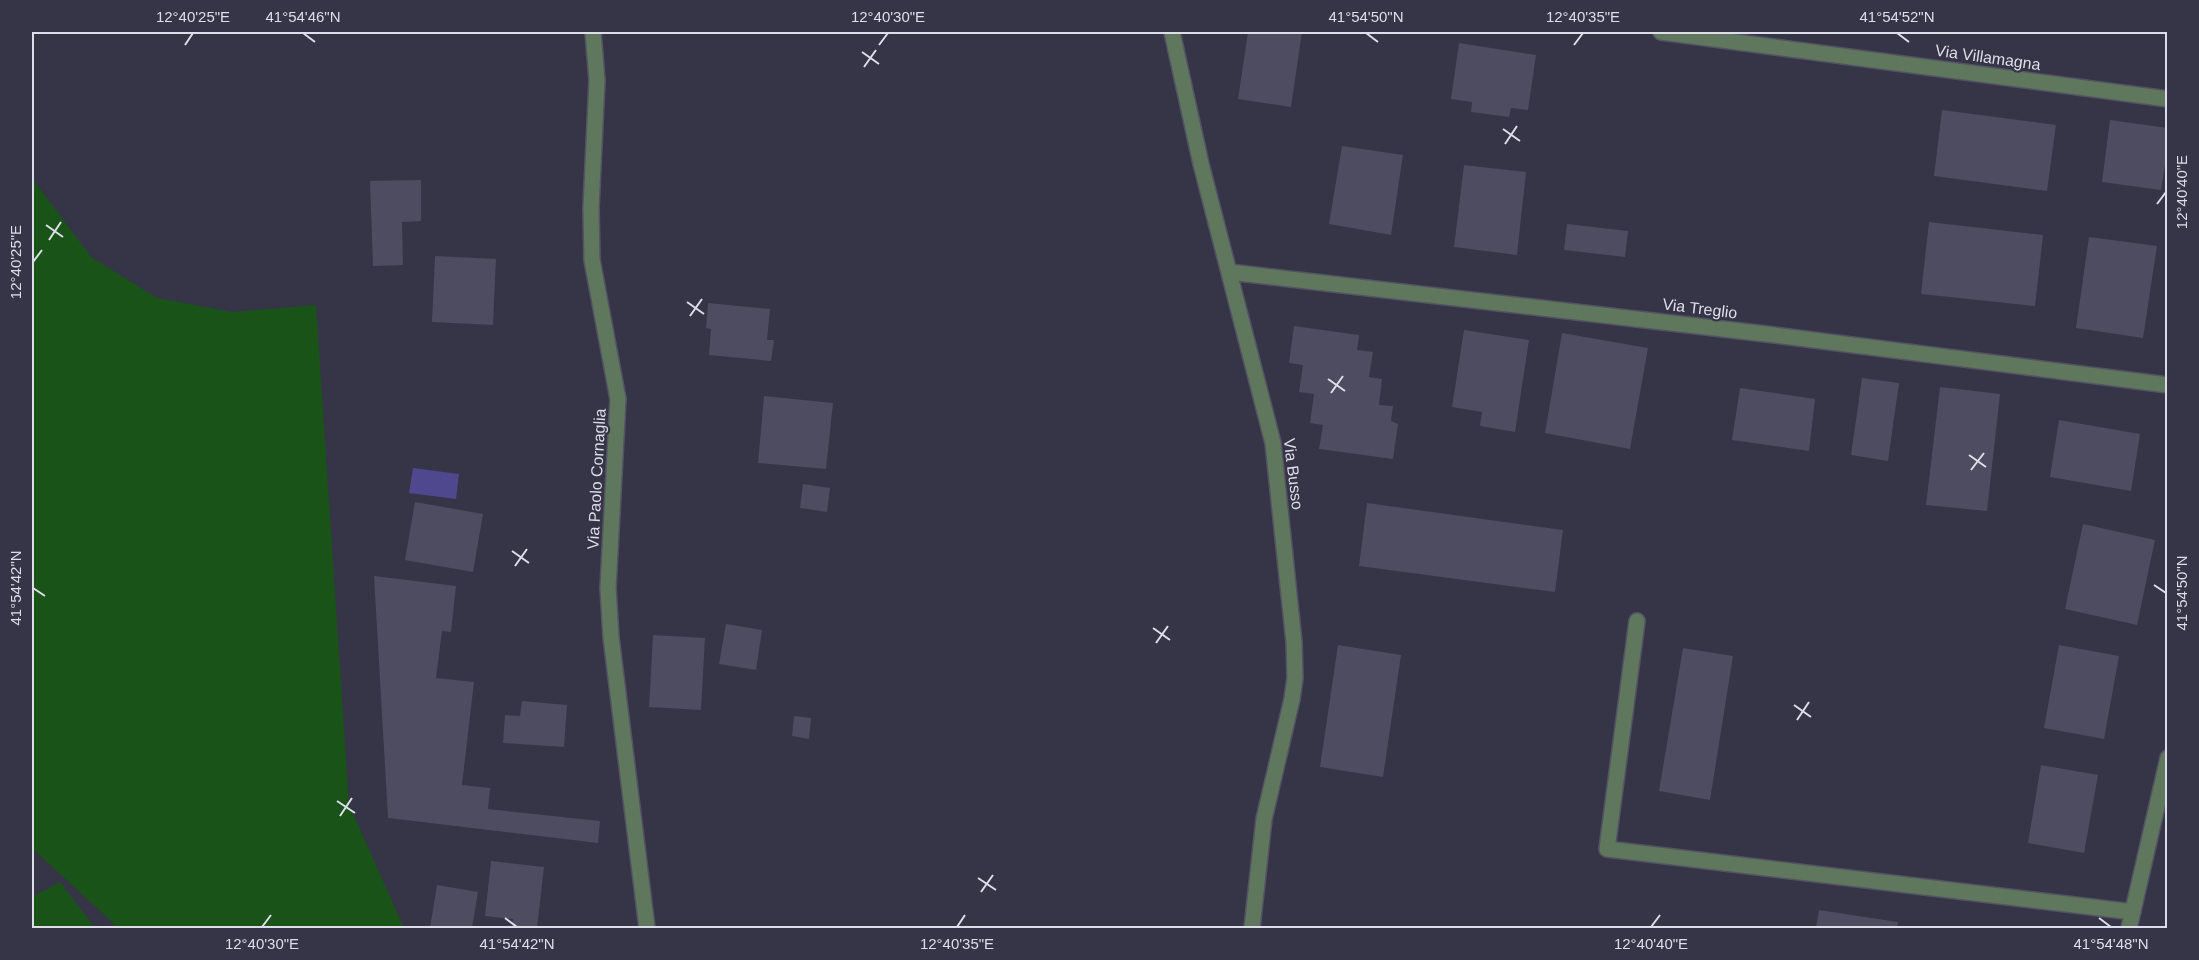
<svg xmlns="http://www.w3.org/2000/svg" width="2199" height="960" font-family="Helvetica,sans-serif">
  <rect width="100%" height="100%" fill="#353547"/>
  <path fill="#1a5318" d="M32,178l59,79 66,41 75,14 84,-7 33,500 55,123h-289l-3,-6 -80,-74z
    M60,882l35,46h-63v-31z"/>
  <path fill="#4f488f" d="M413,468l46,6 -3,25 -47,-6z"/>
  <path fill="#4d4c60" d="M1248,32h54l-11,75 -53,-8z
    M1459,43l77,12 -8,55 -17,-2 -2,9 -38,-5 1,-10 -21,-3z
    M1942,110l114,15 -9,66 -113,-15z
    M2110,120l58,8v18l-7,44 -59,-8z
    M1342,146l61,9 -12,80 -62,-11z
    M1464,165l62,7 -9,83 -63,-8z
    M421,180v41l-19,1 1,43 -30,1 -3,-85z
    M1929,222l114,13 -8,71 -114,-12z
    M1567,224l61,7 -3,26 -61,-7z
    M2089,237l68,9 -14,92 -67,-10z
    M435,256l61,3 -3,66 -61,-3z
    M708,303l62,6 -3,31h7l-3,21 -62,-6 2,-26 -5,-1z
    M1294,326l65,9 -2,15 16,2 -4,25 13,2 -3,26 14,1 -2,15 7,3 -5,35 -74,-10 4,-24 -13,-2 4,-29 -15,-2 4,-27 -14,-2z
    M1464,330l65,10 -14,92 -35,-6 2,-14 -30,-5z
    M1562,333l86,15 -18,101 -85,-16z
    M1862,378l37,5 -11,78 -37,-6z
    M1940,387l60,7 -13,117 -61,-6z
    M1740,388l75,11 -6,52 -77,-11z
    M764,396l69,7 -7,66 -68,-6z
    M2059,420l81,14 -9,57 -81,-14z
    M803,484l27,4 -3,24 -27,-4z
    M415,502l68,12 -10,58 -68,-12z
    M1367,503l196,27 -8,62 -196,-26z
    M2083,524l72,16 -18,85 -72,-16z
    M374,576l82,10 -5,46 -9,-1 -6,47 38,4 -12,103 28,3 -2,21 112,12 -2,22 -210,-25z
    M726,624l36,6 -6,40 -37,-6z
    M653,635l52,3 -4,72 -52,-3z
    M1338,645l63,10 -18,122 -63,-10z
    M2059,645l60,11 -15,83 -60,-11z
    M1683,648l50,8 -23,144 -51,-9z
    M522,701l45,4 -3,42 -61,-4 2,-28 15,1z
    M794,716l17,2 -2,21 -17,-3z
    M2041,765l57,10 -14,78 -56,-10z
    M491,861l53,6 -7,61h-25l1,-9 -28,-3z
    M437,885l41,7 -6,36h-42z
    M1819,910l79,12 -1,6h-81z"/>
  <g fill="none" stroke-linecap="round" stroke-linejoin="round">
    <g stroke="#535364" stroke-width="18">
      <path id="minor" d="M593,32l4,48 -6,128 1,52 26,139 -10,189 3,49 36,291
        M1172,32l29,132 72,279 21,199 1,36 -3,21 -28,120 -12,109
        M1661,32l507,67
        M1229,272l537,62 402,51
        M1637,621l-30,228 526,63
        M2129,928l39,-170"/>
    </g>
    <use href="#minor" stroke="#5f785d" stroke-width="15"/>
  </g>
  <path fill="none" stroke="#dedeea" stroke-width="2" d="M303,33l12,9M1366,33l12,9M1897,33l12,9M185,45l8,-12M879,45l9,-12M1574,45l9,-12M862,52l17,12M864,67l12,-17M1503,129l17,12M1505,144l12,-18M2157,204l9,-12M46,225l17,12M49,240l12,-18M33,262l9,-12M687,302l17,12M690,316l12,-17M1328,379l17,12M1331,393l12,-17M1969,455l17,12M1971,470l13,-17M512,551l17,12M515,566l12,-17M2154,585l12,8M33,588l12,8M1153,628l17,12M1156,643l12,-17M1794,705l17,12M1797,720l12,-18M337,801l18,12M340,816l12,-18M978,878l18,12M981,892l12,-17M505,918l12,9M2099,918l12,9M262,927l9,-12M957,927l8,-12M1651,927l9,-12"/>
  <g text-anchor="middle" stroke-width="4.5" stroke-linejoin="round" paint-order="stroke">
    <g font-size="16" fill="#dedeea" stroke="#353547">
      <text transform="translate(1988 57) rotate(8)" y="6">Via Villamagna</text>
      <text transform="translate(1700 308) rotate(7)" y="6">Via Treglio</text>
      <text transform="translate(1294 474) rotate(83)" y="6">Via Busso</text>
      <text transform="translate(596 479) rotate(-87)" y="6">Via Paolo Cornaglia</text>
    </g>
  </g>
  <rect width="2199" height="960" fill="none" stroke="#353547" stroke-width="66"/>
  <rect x="33" y="33" width="2133" height="894" fill="none" stroke="#dedeea" stroke-width="2"/>
  <g font-size="15" text-anchor="middle" fill="#dedeea">
    <text x="193" y="22">12°40'25"E</text>
    <text x="303" y="22">41°54'46"N</text>
    <text x="888" y="22">12°40'30"E</text>
    <text x="1366" y="22">41°54'50"N</text>
    <text x="1583" y="22">12°40'35"E</text>
    <text x="1897" y="22">41°54'52"N</text>
    <text transform="translate(2182 192) rotate(-90)" y="5">12°40'40"E</text>
    <text transform="translate(16 262) rotate(-90)" y="5">12°40'25"E</text>
    <text transform="translate(16 588) rotate(-90)" y="5">41°54'42"N</text>
    <text transform="translate(2182 593) rotate(-90)" y="5">41°54'50"N</text>
    <text x="262" y="949">12°40'30"E</text>
    <text x="517" y="949">41°54'42"N</text>
    <text x="957" y="949">12°40'35"E</text>
    <text x="1651" y="949">12°40'40"E</text>
    <text x="2111" y="949">41°54'48"N</text>
  </g>
</svg>
